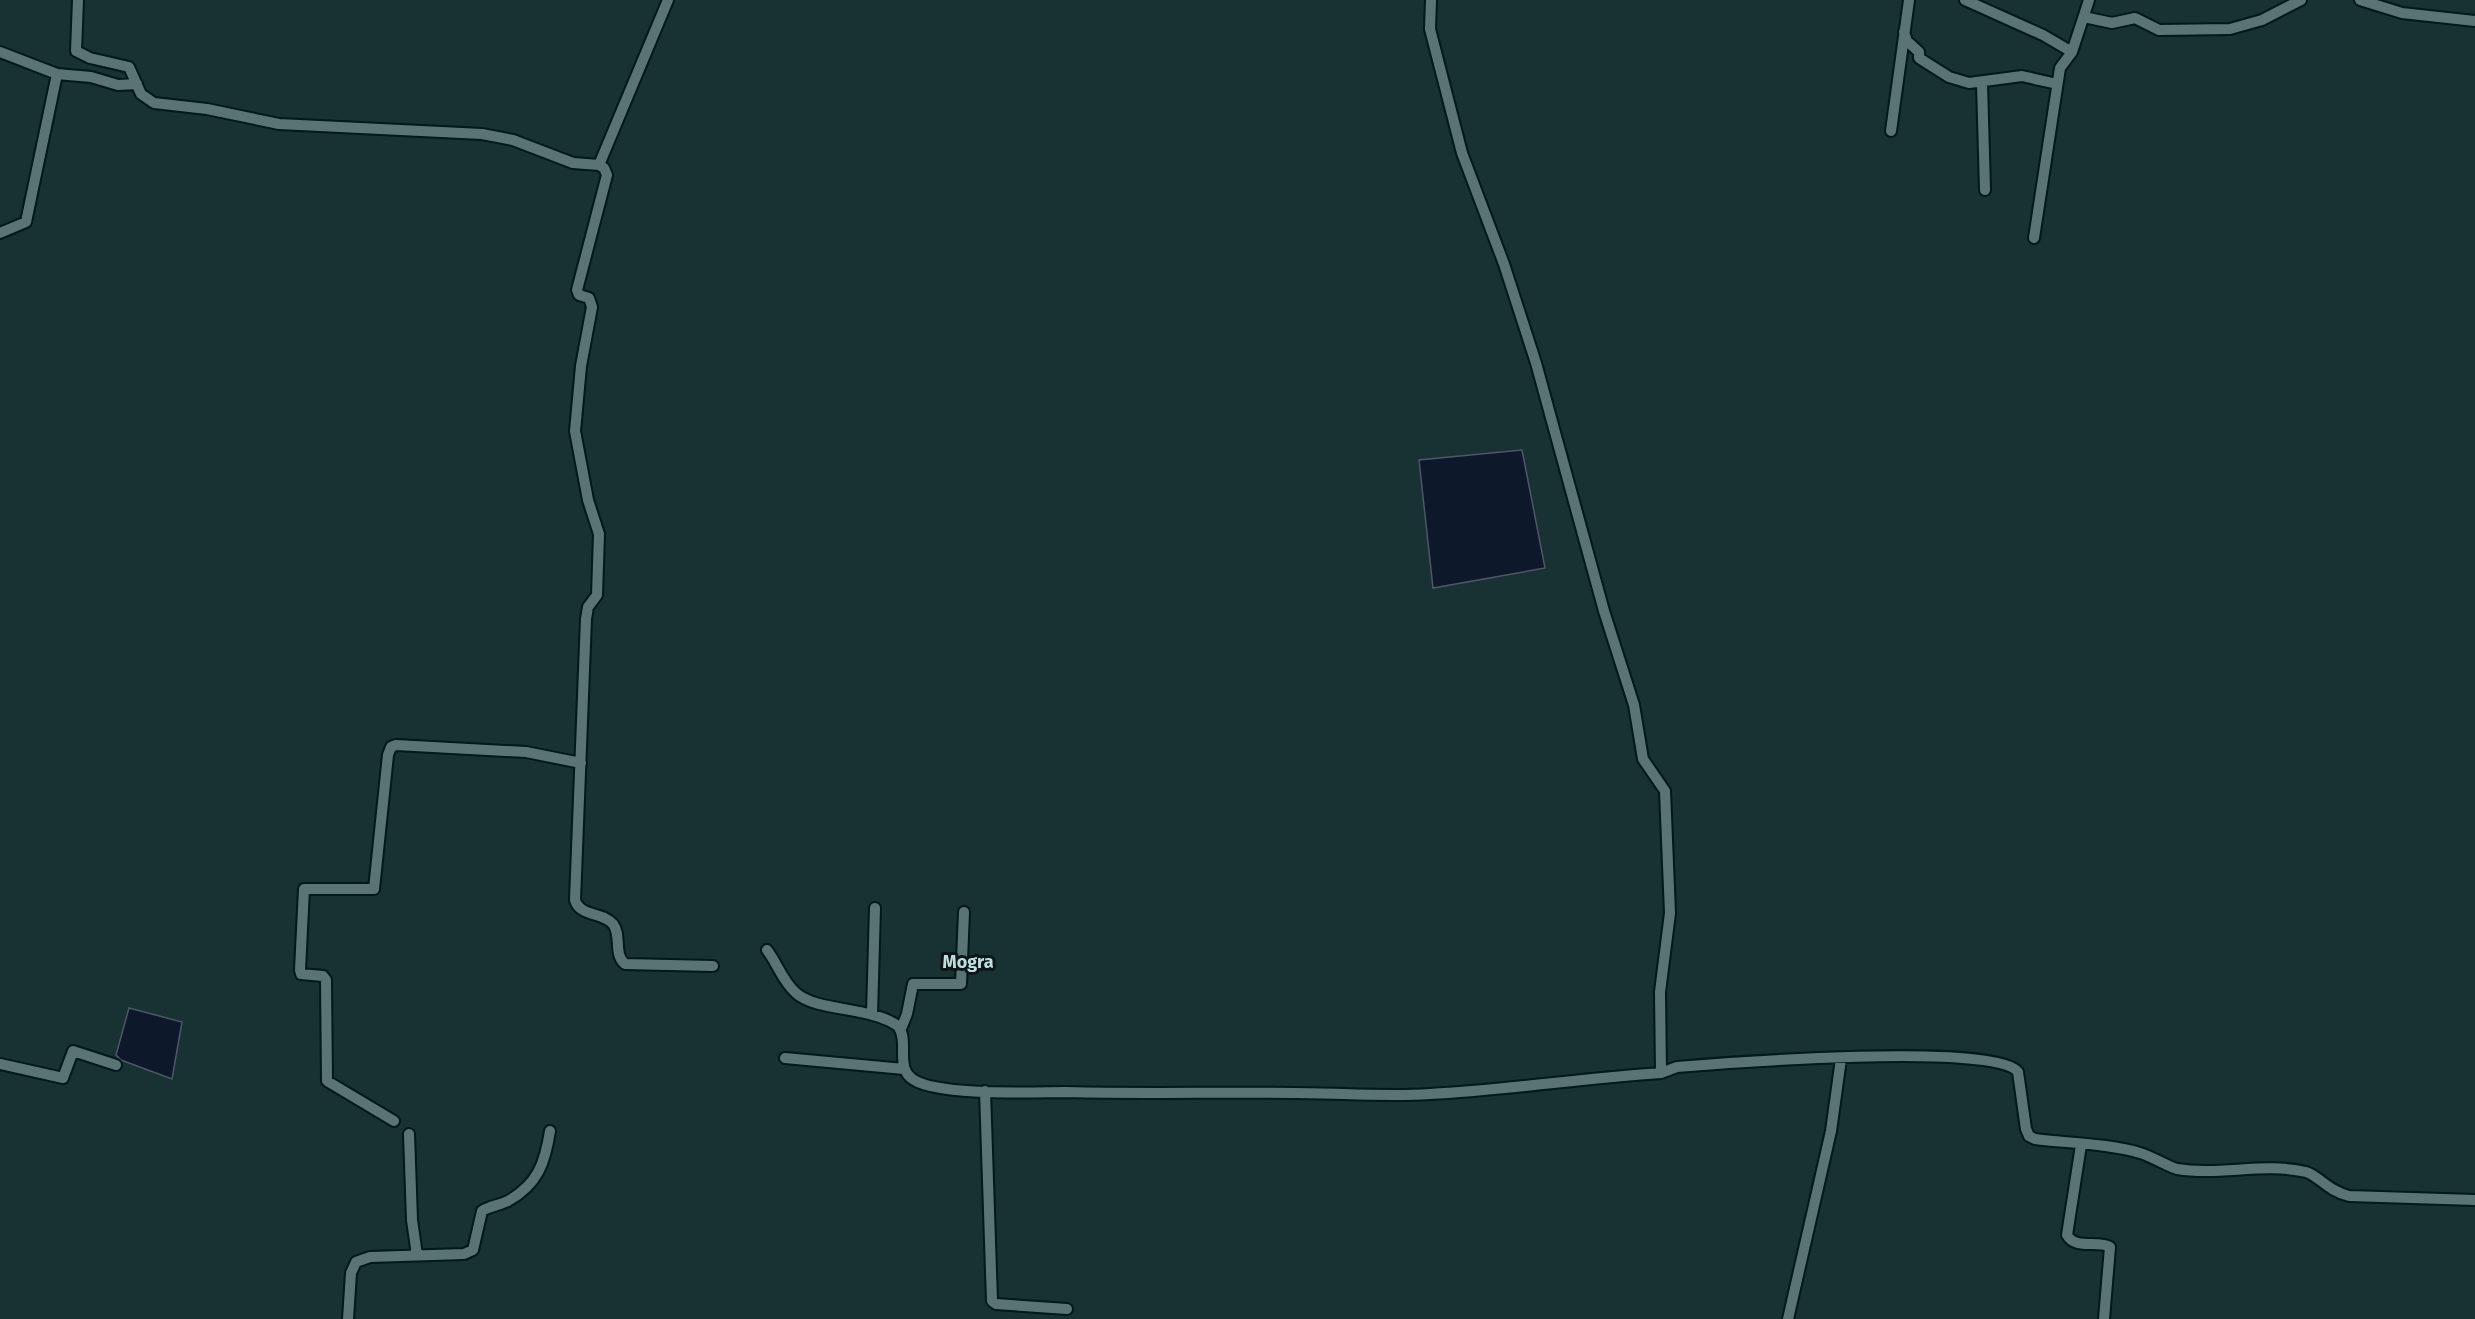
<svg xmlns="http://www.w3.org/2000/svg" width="2475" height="1319" font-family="'Fira Sans',sans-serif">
  <rect width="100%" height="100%" fill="#183132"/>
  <path fill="#0d182b" stroke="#4c5865" stroke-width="1.5" d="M1522,450l23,118 -112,20 -14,-128z
    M129,1008l53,14 -10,57 -51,-19 -5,-5z"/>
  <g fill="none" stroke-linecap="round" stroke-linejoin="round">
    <g stroke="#01181a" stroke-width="14">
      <path id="minor" d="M78,0l-2,51 14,7 39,9 12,27 13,9 53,6 72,15 203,10 31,6 60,23 26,2
        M668,0l-69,165 5,3 3,7 -30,115 2,5 10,3 3,9 -11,59 -6,65 13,69 11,34 -2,61 -9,12 -2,12 -11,281c5,17 28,12 38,24 9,12 0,30 12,40l88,2
        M1431,0l-1,29 32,124 42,111 32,99 68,248 30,94 9,54 22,32 5,122 -10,79 1,81 16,-6c48,-4 320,-25 341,5l8,57 3,7 6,3c32,4 76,5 105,14 11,3 31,15 37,16 43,7 87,-7 129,3 13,4 22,19 43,24l126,4
        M1965,0l78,35 29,17 17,-52
        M2360,0l42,13 73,8
        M2084,17l28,6 23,-5 24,12 71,-1 32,-9 39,-20
        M1904,32l3,9 12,11v6l30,19 20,6 53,-7 35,8
        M0,52l57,22
        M1982,83l3,107
        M1891,131l18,-131
        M0,233l26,-11 31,-148 34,3 27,8 19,-1
        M2034,238l26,-170 12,-16
        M767,950c10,13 16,32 29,43 21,19 74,13 102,33 12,16 -4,42 16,54 26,16 119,12 153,12 75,2 151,0 227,1 45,0 91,4 136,1 77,-4 154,-16 231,-21
        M872,1014l3,-106
        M901,1029l6,-15 6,-30h48l3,-72
        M785,1058l119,11
        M0,1064l63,14 10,-27 43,14
        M985,1091l7,210 4,3 71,5
        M394,1121l-67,-40 -1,-101 -3,-4 -22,-2 -1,-4 4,-81h70l14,-134 3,-8 5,-2 130,7 55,11
        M409,1134l3,86 5,35
        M2081,1145l-14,90c8,15 31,5 43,12l-6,72
        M348,1319l3,-46 5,-11 14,-5 94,-3 9,-4 9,-39c8,-5 18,-6 26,-10 30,-17 37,-38 42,-70
        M1788,1319l43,-188 10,-72"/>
    </g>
    <use href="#minor" stroke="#5a7476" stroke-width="10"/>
  </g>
  <g text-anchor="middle" stroke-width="6" stroke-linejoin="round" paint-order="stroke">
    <g font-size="18" font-weight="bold" fill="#c1dedf" stroke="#0c1717">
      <text x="968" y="968">Mogra</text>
    </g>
  </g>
</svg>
